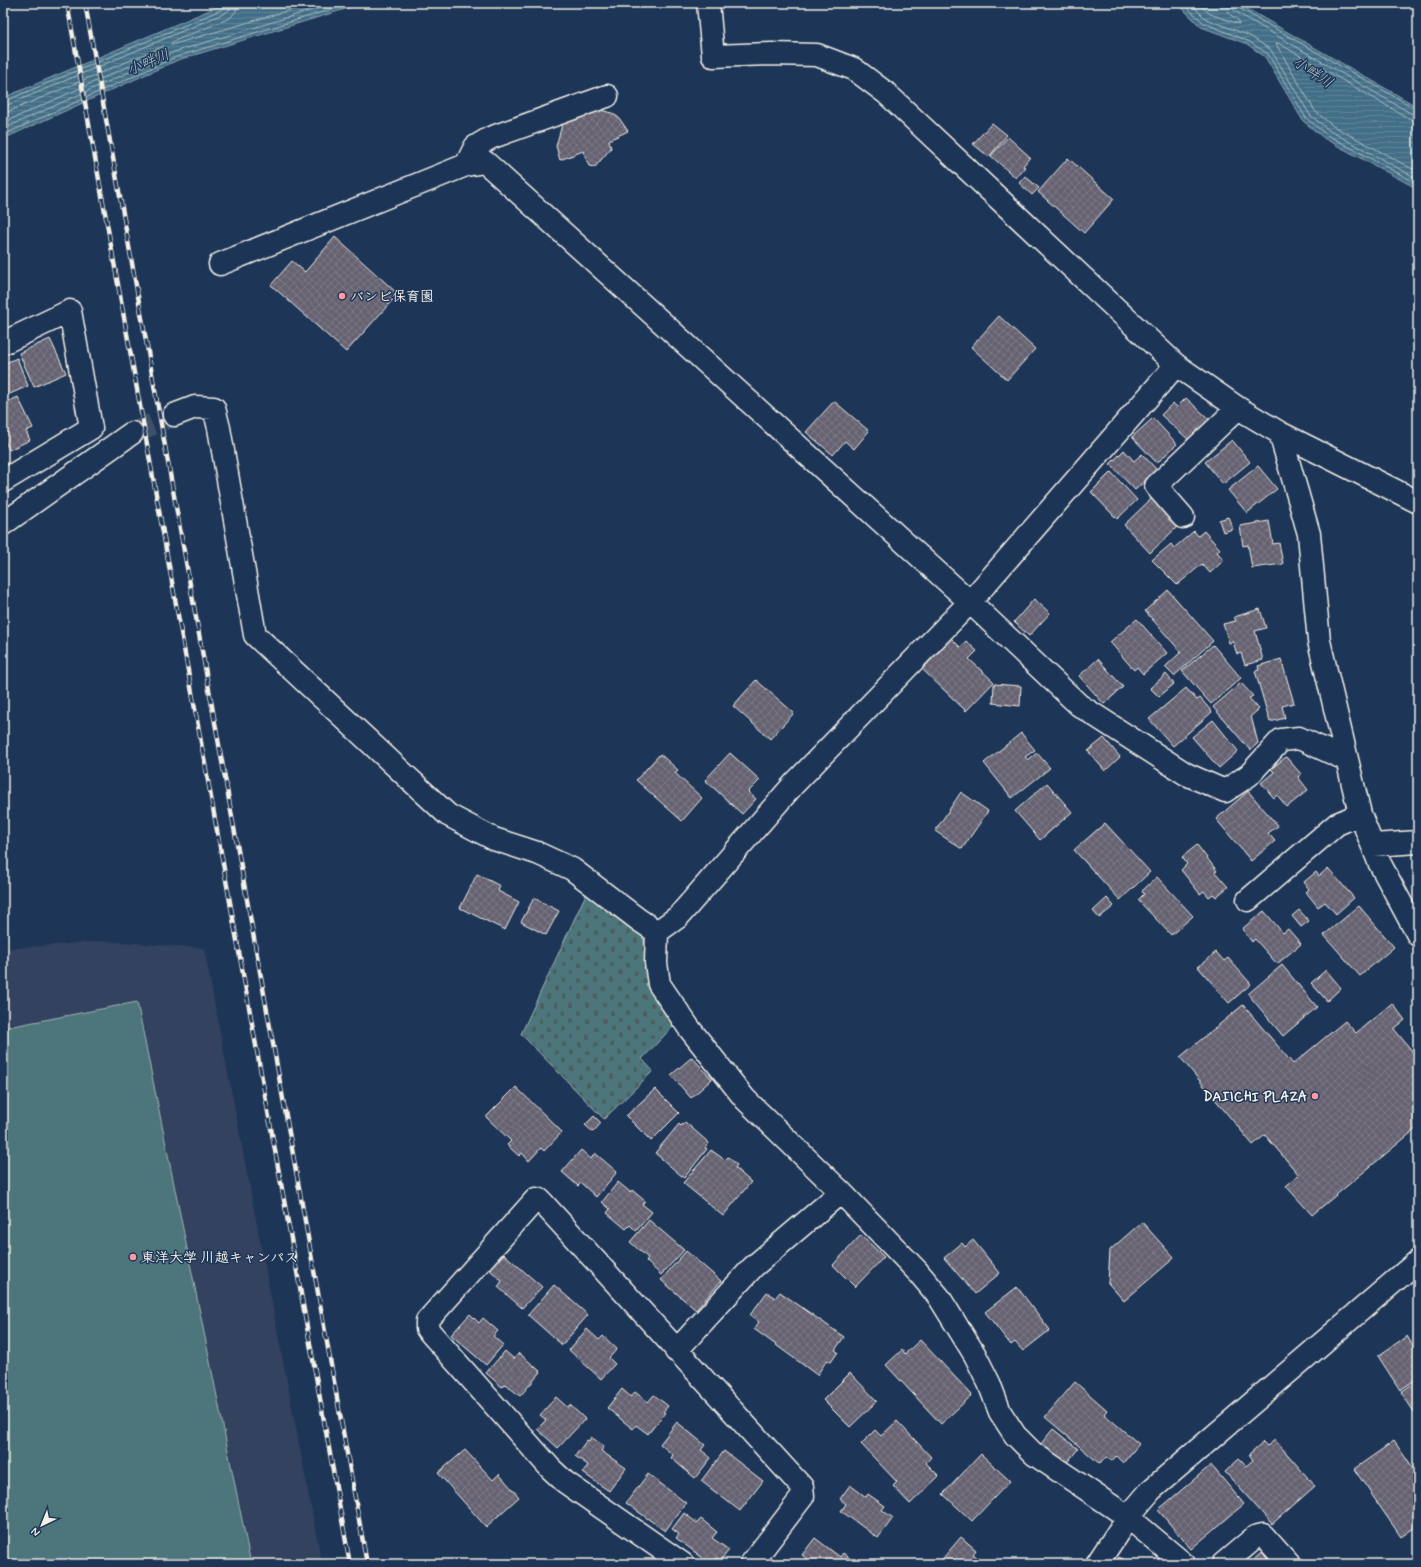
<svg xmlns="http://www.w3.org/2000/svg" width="1421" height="1567" font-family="Mynerve,'Klee One',sans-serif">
  <defs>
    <pattern id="cemetery-stones" width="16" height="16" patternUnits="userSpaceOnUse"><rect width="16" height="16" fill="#4d767b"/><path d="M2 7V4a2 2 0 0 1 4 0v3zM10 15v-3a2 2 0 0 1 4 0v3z" fill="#4b5f60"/></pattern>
    <pattern id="water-rules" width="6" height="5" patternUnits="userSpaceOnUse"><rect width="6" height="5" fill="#426e87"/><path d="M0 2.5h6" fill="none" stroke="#5e8398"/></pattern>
    <pattern id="building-cross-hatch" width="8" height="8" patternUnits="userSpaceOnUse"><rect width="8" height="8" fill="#666272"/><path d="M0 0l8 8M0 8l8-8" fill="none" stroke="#7c7986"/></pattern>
  </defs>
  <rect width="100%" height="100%" fill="#1d3557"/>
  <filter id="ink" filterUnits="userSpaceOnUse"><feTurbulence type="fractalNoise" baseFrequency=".025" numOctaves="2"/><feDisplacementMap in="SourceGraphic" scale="8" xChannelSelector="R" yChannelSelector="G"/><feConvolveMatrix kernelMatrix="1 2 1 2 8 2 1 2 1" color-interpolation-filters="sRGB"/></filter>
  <g filter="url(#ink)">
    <path fill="#33425f" d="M104,941l100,7 118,616h-319v-615z"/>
    <path fill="url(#cemetery-stones)" stroke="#a0b4b2" d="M586,894l57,43 9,46 25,39 -35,37 11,12 -49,48 -83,-85z"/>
    <path fill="#4d767b" stroke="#a0b4b2" d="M137,1002l114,562h-248v-536z"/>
    <path fill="url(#water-rules)" stroke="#89a2ae" d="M226,3h139l-187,57 -175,79v-41z
      M1177,3h60l181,104v82l-93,-50 -22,-18 -38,-64 -18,-13 -46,-17z"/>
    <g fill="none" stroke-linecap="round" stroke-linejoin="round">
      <path stroke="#adbdc1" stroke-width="1" d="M237,3l-1,8 -6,7 -58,24 -1,3 143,-42
        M1182,3l22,20 44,18 20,13 38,64 21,17 91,49
        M1190,3l16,16 44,17 21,14 39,65 20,16 88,48
        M1198,3l12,11 29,10v-3l-11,-8 -3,-10
        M1231,3l1,5 4,4 176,102 6,1
        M1236,3l3,5 179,102
        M3,102l220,-93 3,-6
        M3,107l222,-94 5,-4 1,-6
        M3,113l7,-2 154,-65 2,1 -1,3 -162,73
        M1418,121l-8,-2 -132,-76 -2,1 39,67 18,15 85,46
        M3,129l171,-77 161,-49
        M3,135l173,-78 176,-54"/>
    </g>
    <path fill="url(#building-cross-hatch)" stroke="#f4f1e8" d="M596,109l16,4 7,5 9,13 -19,9 2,8 -16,19 -6,-1 -6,-15 -23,9 -4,-14 6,-21 8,-9z
      M992,123l15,12 -18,22 -16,-13z
      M1008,137l22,20 -7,9 2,1 -9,11 -25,-22z
      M1068,158l46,41 -30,34 -46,-41z
      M1025,176l14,12 -7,7 -13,-12z
      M335,237l63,57 -52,58 -75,-67 21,-24 13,11z
      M999,316l36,33 -28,31 -36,-33z
      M50,339l16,34 -32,14 -15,-34z
      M17,358l11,28 -25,11v-33z
      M18,397l15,31 -7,3 4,9 -21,10 -6,-13v-33z
      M1186,398l24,22 -20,21 -29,-26 12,-12 4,4z
      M834,401l35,30 -15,18 -9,-8 -12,14 -27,-23z
      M1153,418l24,26 -20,19 -25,-26z
      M1232,440l18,22 -27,22 -18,-22z
      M1124,450l10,11 8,-7 15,16 -22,20 -25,-26z
      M1258,466l19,23 -30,24 -19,-23z
      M1111,472l26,28 -20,19 -26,-27z
      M1152,498l26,28 -28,27 -26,-28z
      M1228,517l5,12 -10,3 -4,-12z
      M1269,521l4,23 6,-1 4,21 -31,4 -4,-23 -5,1 -3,-20z
      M1194,531l4,5 6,-5 16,18 -3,3 7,8 -14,13 -8,-9 -25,21 -25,-25 19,-16 3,4z
      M1168,590l45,51 -39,35 -9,-9 16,-15 -36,-41z
      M1034,599l16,14 -21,23 -15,-14z
      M1260,609l6,19 -11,3 8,29 -18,5 -4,-12 -4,1 -4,-12 -4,1 -6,-19 13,-3 -2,-4z
      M1137,619l30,34 -24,21 -6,-7 -3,3 -24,-28z
      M951,638l9,9 6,-6 11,10 -8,8 25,23 -28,29 -44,-42z
      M1213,645l28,33 -30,26 -29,-33z
      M1098,659l25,28 -19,17 -25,-28z
      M1281,659l13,44 -12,3 3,12 -15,4 -15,-51 4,-1 -1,-4z
      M1166,674l8,10 -15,13 -9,-9z
      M756,680l38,33 -24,26 -37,-33z
      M1241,683l12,13 -4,2 10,11 -9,8 2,3 6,23 -8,7 -37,-43z
      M994,684l27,2 -1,20 -27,-3z
      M1186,688l11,12 3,-2 12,14 -39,34 -24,-27z
      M1213,720l25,31 -19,17 -27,-31z
      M1021,733l14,17 -10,7 3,3 9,-7 13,15 -38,30 -28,-35z
      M1104,738l16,19 -15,14 -17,-20z
      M730,753l30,27 -12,12 8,7 -14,15 -37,-34z
      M660,754l18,16 -3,3 27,25 -20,23 -46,-41z
      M1286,757l15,17 -3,3 10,13 -21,17 -10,-12 -3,3 -13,-15 13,-11 -3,-3z
      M1047,783l25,29 -32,28 -25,-29z
      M1248,791l30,35 -10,7 7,8 -24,20 -35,-42z
      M961,792l27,19 -26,38 -27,-18z
      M1105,823l45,49 -30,28 -46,-50z
      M1197,845l20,26 -2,1 13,15 -12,10 -3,-3 -4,3 -5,-6 -4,3 -19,-24 6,-6 -5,-7z
      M1328,868l26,30 -18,16 -11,-12 -7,5 -12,-15 3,-3 -5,-7 12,-10 3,4z
      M477,874l23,12 -2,5 21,11 -14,28 -45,-22z
      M1157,877l36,39 -22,19 -33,-35 6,-6 -2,-3z
      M534,898l25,13 -13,24 -25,-13z
      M1107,898l7,8 -15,12 -6,-7z
      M1359,906l35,41 -34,29 -36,-41z
      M1299,910l10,11 -8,6 -9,-11z
      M1264,911l19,22 5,-4 13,15 -24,20 -22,-25 -3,3 -10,-13z
      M1216,952l8,9 4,-3 23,26 -22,19 -31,-36z
      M1282,965l35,42 -34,29 -35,-42z
      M1326,970l15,18 -14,13 -16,-18z
      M1392,1003l13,17 -11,9 24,29v69l-106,88 -26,-29 13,-11 -34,-40 -12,10 -73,-88 63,-52 50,59 52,-43 11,12z
      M692,1057l20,22 -21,19 -20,-23z
      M516,1087l46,45 -18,19 -3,-3 -12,13 -7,-8 -3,3 -12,-11 4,-4 -25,-24z
      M655,1089l24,24 -28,28 -25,-25z
      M594,1116l7,7 -8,9 -8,-7z
      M685,1122l24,21 -4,5 2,1 -23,29 -29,-25 24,-29 2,2z
      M581,1150l10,9 4,-6 22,19 -21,25 -15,-14 -3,3 -16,-14z
      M711,1150l14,10 3,-3 9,8 -2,3 16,14 -28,34 -40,-33z
      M618,1182l12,10 2,-2 13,11 -3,3 10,8 -16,19 -6,-6 -4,4 -19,-16 3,-4 -8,-7z
      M649,1220l35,30 -23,25 -15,-14 2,-3 -18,-16z
      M1142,1222l32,36 -50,43 -16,-18 2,-33z
      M861,1235l23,22 -29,30 -22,-22z
      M973,1240l27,33 -25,21 -31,-36 18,-15 3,4z
      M686,1251l35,30 -25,29 -35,-30z
      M504,1254l38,33 -20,21 -24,-21 4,-6 -12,-11z
      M554,1285l34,30 -26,30 -34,-30z
      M1017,1287l33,43 -27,21 -8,-9 -4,3 -26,-33z
      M767,1292l8,6 5,-6 64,45 -9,13 3,2 -7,10 -4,-2 -10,15 -63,-46 5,-7 -9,-7z
      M470,1314l9,9 4,-5 15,13 -5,5 10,9 -17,20 -35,-30z
      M587,1329l12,11 4,-4 14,13 -8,9 6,6 -14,15 -32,-29z
      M1407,1336l9,15 2,-2v29l-18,12 -22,-34z
      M920,1340l52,55 -31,29 -55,-59 16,-15 3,4z
      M505,1351l9,8 5,-6 22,19 -21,24 -15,-12 -3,3 -16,-14z
      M850,1373l27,28 -27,26 -27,-27z
      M1418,1380v38l-17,-26z
      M1075,1382l32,28 -3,4 35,30 -16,19 -7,-7 -4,5 -6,-4 -6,7 -55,-47z
      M622,1389l9,8 4,-5 13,10 6,-7 14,11 -5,6 2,1 -17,21 -12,-9 -3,4 -26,-21z
      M556,1397l11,10 3,-2 15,14 -27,29 -21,-19 9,-9 -6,-5z
      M897,1421l34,36 -5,6 13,13 -29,28 -17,-18 4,-4 -36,-38 14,-14 6,6z
      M677,1422l28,23 -4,5 10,8 -16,20 -24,-20 2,-3 -13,-11z
      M1053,1429l25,20 -13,16 -25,-20z
      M591,1437l13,9 -3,5 25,17 -17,23 -26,-18 5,-8 -13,-9 12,-16 2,1z
      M1275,1440l40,46 -43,38 -47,-52 14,-13 7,7 7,-6 -4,-6 14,-12 4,4z
      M1394,1441l24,35v49l-17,12 -47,-68z
      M465,1450l28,30 6,-6 20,23 -33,30 -48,-54z
      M724,1451l39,30 -23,30 -39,-30z
      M981,1454l29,27 -38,40 -29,-27z
      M1211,1465l33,39 -53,45 -33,-39z
      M648,1474l38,29 -21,28 -39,-28z
      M850,1485l16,12 2,-3 17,12 -3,4 11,8 -15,20 -37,-27 5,-7 -6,-5z
      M684,1513l13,10 4,-4 16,13 -5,6 17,12 -8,10 -4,-2 -6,6 -35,-26 3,-4 -7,-5z
      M961,1537l15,13 -3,4 11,8 -2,2h-44z
      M815,1538l25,19 3,-4 13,10 -46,1 2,-2 -10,-7z
      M1262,1552l9,11 -1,1h-21z
      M1119,1557l14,7h-18z"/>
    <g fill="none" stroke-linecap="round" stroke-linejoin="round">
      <path stroke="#3d516d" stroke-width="22" stroke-dasharray="22 11" stroke-linecap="butt" d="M132,433l42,-18"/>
      <g stroke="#f4f1e8" stroke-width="25">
        <path id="minor" d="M708,3l5,53 58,-2 46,1 37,14 32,24 290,272 62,43 42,25 138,69
          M466,165l9,-18 15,-9 117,-42
          M220,264l246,-99 19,-3 485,440 109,103 107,69 39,17 24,-16 32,-35 18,-2 48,22
          M3,343l67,-32 21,117 -88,53
          M174,415l21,-8 19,1 5,20 36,207 193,180 46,24 43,14 35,16 67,51 18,12 21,-15 116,-133 176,-182 206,-237
          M1280,433l29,101 10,107 41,173 19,48 39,73
          M1183,517l-27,-31 82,-78
          M3,524l129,-91
          M1373,845l45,-3
          M1248,900l89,-76 23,-10
          M657,932l-1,31 3,21 30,44 56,71 96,93 77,80 21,25 36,58 14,28 11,29 15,23 19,19 94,63 56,47
          M676,1351l77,-84 88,-75
          M683,1564l-118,-82 -14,-13 -124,-140v-8l109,-122 4,1 262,287 1,9 -52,68
          M1097,1564l31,-47 23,-27 267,-229
          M1223,1564l32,-27 8,-2 26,29"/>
      </g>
      <use href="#minor" stroke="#1d3557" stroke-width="22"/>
      <g stroke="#f4f1e8" stroke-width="4.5">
        <path id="rail" d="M67,3l283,1561
          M85,3l282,1561"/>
      </g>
      <use href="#rail" stroke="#1d3557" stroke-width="3" stroke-dasharray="9" stroke-linecap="butt"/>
    </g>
  </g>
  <g fill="#ff9aa2" stroke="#1d3557" stroke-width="1.5">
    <circle cx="342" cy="296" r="4"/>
    <circle cx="1315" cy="1096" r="4"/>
    <circle cx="133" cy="1257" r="4"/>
  </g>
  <g text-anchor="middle" stroke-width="3" stroke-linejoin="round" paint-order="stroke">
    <g font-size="14" font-weight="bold" fill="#f4f1e8" stroke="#1d3557" text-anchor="start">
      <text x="350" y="301">バンビ保育園</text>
      <text x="1307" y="1101" text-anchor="end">DAIICHI PLAZA</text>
      <text x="141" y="1262">東洋大学 川越キャンパス</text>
    </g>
    <g font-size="15" font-style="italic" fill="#b6c3c6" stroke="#1d3557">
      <text transform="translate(148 62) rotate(-23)" y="5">小畔川</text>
      <text transform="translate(1313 72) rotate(33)" y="5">小畔川</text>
    </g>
  </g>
  <rect width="1421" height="1567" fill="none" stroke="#1d3557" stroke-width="16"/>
  <rect x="8" y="8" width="1405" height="1551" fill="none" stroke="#f4f1e8" stroke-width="1.5" filter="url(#ink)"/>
  <g transform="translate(42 1525) rotate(223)" stroke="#1d3557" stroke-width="3" paint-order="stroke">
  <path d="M0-3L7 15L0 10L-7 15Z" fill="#f4f1e8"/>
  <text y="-6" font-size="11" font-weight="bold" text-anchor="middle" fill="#f4f1e8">N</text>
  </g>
</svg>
